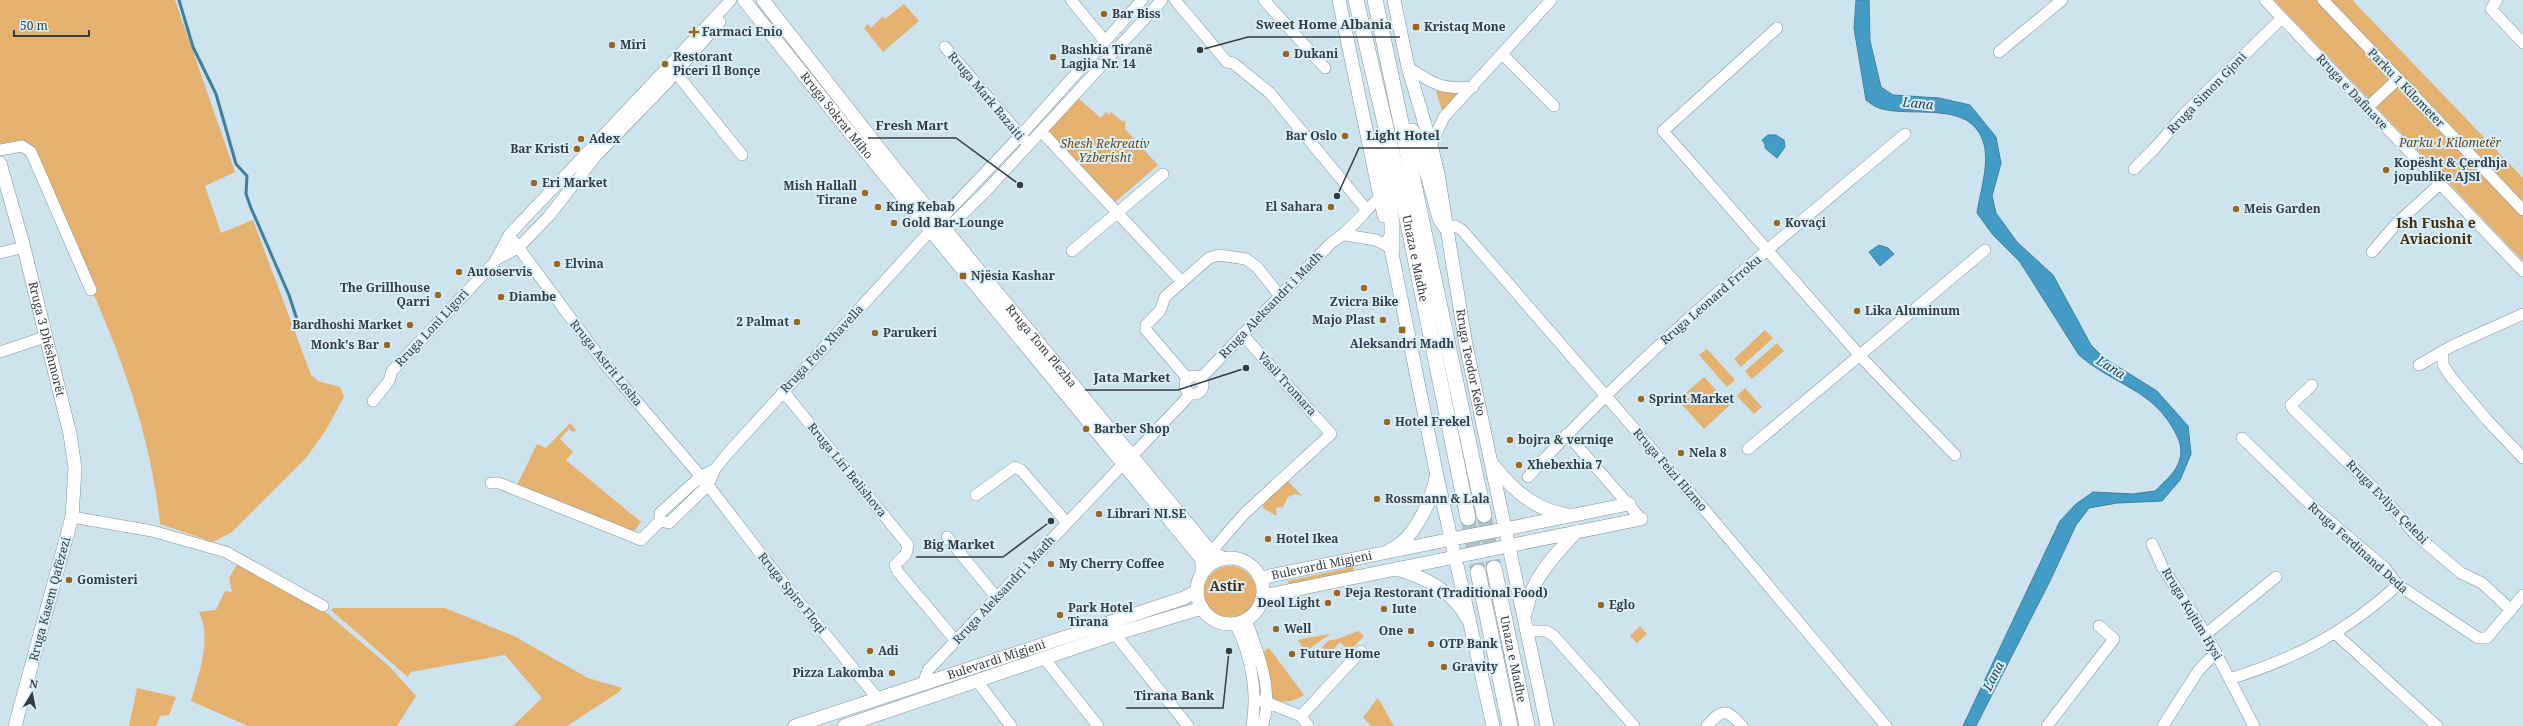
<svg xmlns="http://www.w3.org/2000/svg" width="2523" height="726" font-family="'Noto Serif',serif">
  <rect width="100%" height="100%" fill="#cde3ee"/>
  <path fill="#e4b16f" d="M0,0h175l60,172 -30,14 16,47 32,-13 58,155 7,6 22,6 4,10 -18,33 -20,28 -74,74 -19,10 -53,-18c-14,-138 -80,-261 -140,-383l-20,5z
    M2274,0h79l3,4 167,174v83z
    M904,4l15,17 -36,31 -19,-24 4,-4 3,4 12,-12 2,3z
    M1436,91l28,2 -21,21z
    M1078,98l23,20 5,-6 3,3 2,-3 12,10 2,-2v9l33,36 -44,38 -64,-71v-5z
    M1765,330l8,8 -32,29 -7,-8z
    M1777,343l7,8 -32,28 -7,-8z
    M1707,349l28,31 -8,7 -28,-32z
    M1704,377l26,28 -26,24 -26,-29z
    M1745,388l17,19 -8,7 -17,-18z
    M570,423l6,7 -2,2 -5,-3 -9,10 13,13 -7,8 75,62 -6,8 -9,2 -109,-47 20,-41 9,4z
    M1287,480l15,16 -7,-2 -7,3 -5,10 -7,1 1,7h-2l-12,-7v-5z
    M238,563l90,51 62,53 26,29 -19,30h-149l-57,-25c8,-27 21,-63 8,-89l17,-2 9,-19 7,1 -3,-14z
    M1204 592a26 26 0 1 1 52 0a26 26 0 1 1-52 0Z
    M1353,567l1,5 -65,13 -1,-4z
    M333,608h112l69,28 74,42 34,10 -3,4 -52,34h-54l29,-28 -37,-43 -94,17 -3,5 -77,-67z
    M1640,626l7,8 -10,9 -7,-7z
    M1358,631l6,5 -14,15 -10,-9 -11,12 -7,-7 7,-7h5z
    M1330,634l-25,18 -7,-12 3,-1z
    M1269,648l35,47c-8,6 -24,10 -32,2l-8,-46z
    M137,688l39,9 -7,18 -9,1 -4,10h-27z
    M1378,698l16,28h-23l-8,-9z"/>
  <path fill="#439cc5" stroke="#3e7f9d" d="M1856,0h13l1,41 11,46 12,8 46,3 31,7 26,32 5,26 -9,33 4,17 21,29 36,33 38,70 13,13 53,33 31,35 3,28 -11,26 -18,21 -45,2 -28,5 -13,17 -26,56 -74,145h-13l97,-205 16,-17 17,-12 40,2 22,-3c8,-8 19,-17 23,-27 5,-10 3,-21 -2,-30 -22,-45 -63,-49 -97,-79l-59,-93 -27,-27 -16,-22c3,-20 11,-44 8,-64 -9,-52 -73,-30 -106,-41 -4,-1 -9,-5 -13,-8l-12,-72z
    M1768,135h8l8,5 1,7 -8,11 -12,-10v-4l-3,-4z
    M1879,245l9,3 6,6 -14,12 -11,-14z"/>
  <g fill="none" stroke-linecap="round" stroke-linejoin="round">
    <path stroke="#3e7f9d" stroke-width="3" d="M179,0l14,47 23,47 20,70 11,12 -1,18 5,14 38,87 11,34"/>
    <path stroke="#aec2cb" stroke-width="15" stroke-dasharray="15 8" stroke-linecap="butt" d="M1484,515l10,53
      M1468,518l10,54"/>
    <g stroke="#81949f" stroke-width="12">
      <path id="minor" d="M1071,0l33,40
        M1175,0l52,62 6,1 37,30 96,116
        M1264,0l61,68
        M2265,0l258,271
        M2323,0l200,210
        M2497,0l-6,9 32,34
        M1777,28l-114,103 198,226 94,98
        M945,47l80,94
        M1999,52l63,-52
        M1502,54l52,52
        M1408,67c25,17 34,23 65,20
        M676,73l66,82
        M2367,108l31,-29
        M1041,131l141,151
        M1431,145l13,-28 107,-117
        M0,150l22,-4 9,6 60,138
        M2134,169l21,-21 30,-35 97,-95
        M939,221l81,-85 122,-136
        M1445,226h10l7,4 247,285 177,211
        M946,230l40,-39 176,-191
        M509,235l95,128 104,122 62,81 108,133
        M1345,235l31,5 16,9
        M1072,251l91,-77
        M2372,252l24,-28 44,-40
        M0,253l24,-6
        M497,259l21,-11 31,-32 47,-60 69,-71 55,-63
        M2443,351v14l8,12 36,43 36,38
        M0,352l45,-15
        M2419,365l33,-19 71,-32
        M1185 385a9 9 0 1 1 18 0a9 9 0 1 1-18 0Z
        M1188,379l-42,-49v-5l14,-14 5,-14 44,-39 10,-3 27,4 11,8 23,29
        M1200,379l131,-136c20,-12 32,-31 49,-46
        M2312,385l-21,20 2,4 90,88 32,37 46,39 21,10 29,27
        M783,391l125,154 -2,9 -11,11 3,7 58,69
        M373,401l16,-20 3,-10 102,-108 15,-28 222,-235
        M1567,434l74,85
        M2242,438l71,69 72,61 13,17 80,53h9l36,-43
        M1748,449l237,-199
        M1131,457l56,-59
        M715,469l-15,8 -40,36v8l9,2 39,-38 7,-16 13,-16 203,-223
        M1528,477c114,-127 247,-233 377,-343
        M491,483h8l142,57 19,-19
        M976,495l39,-28 6,3 46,53
        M72,517l80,14 74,21 97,54
        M947,537l50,61
        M2152,544l11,24 43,66 48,92
        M1211,552l33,-38 87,-80 -89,-100
        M1246,620c12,32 29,72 16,106
        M1235,623c16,33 23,67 17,103
        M1527,631h19l8,5 80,90
        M1115,634l73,92
        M2206,634l70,-57
        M2336,634l101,92
        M1044,658l54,68
        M2230,679c69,-22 114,-46 168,-94
        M977,681l34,45
        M923,684l5,-14 196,-207
        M1260,701l6,1 35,14 7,10
        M1301,716l60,-65
        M1707,726c15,-17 19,-18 35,0
        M2047,726l67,-87 -15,-13
        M2163,726l35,-55 18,-19"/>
    </g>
    <g stroke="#81949f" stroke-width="14">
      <g id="major">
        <path id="s1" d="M744,0l107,134 345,418 6,7v15"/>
        <path id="s2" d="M763,0l133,170 315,382 13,7"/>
        <path d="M1339,0l45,216"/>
        <path id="s3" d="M1394,0l14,67 23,78 7,29 28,171 81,381"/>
        <path id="s4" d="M0,163l23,81 47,190 5,34 -3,49 -57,209"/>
        <path d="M1389,239l48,237 56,250"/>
        <path d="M1495,467c18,23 40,43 69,47"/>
        <path d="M1500,530l129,-26"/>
        <path d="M1503,547l138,-28"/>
        <path d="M1390,550c24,-10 41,-49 46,-72"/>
        <circle cx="1230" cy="591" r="33"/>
        <path d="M1396,569c27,7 58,23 71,49"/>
        <path id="s5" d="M1260,578l197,-40"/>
        <path d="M1263,596l197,-40"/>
        <path d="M1526,612c5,-33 28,-56 50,-80"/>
        <path id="s6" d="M795,726l389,-128 13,-7"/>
        <path d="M844,726l271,-92 87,-26"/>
      </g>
    </g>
    <g stroke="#81949f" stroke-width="16">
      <g id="highway">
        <path id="s7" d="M1356,0l48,204 64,314"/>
        <path d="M1375,0l109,515"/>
        <path d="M1412,131l17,47 11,40 5,8"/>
        <path d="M1379,137l13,86v26"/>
        <path id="s8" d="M1494,568l33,158"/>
        <path d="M1478,572l32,154"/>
      </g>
    </g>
    <use href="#minor" stroke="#fff" stroke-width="11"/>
    <use href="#major" stroke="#fff" stroke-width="13"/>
    <use href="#highway" stroke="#fff" stroke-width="15"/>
    <g stroke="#81949f" stroke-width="14" stroke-linecap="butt">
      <path id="major-bridge" d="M1457,538l43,-8
        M1460,556l43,-9"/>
    </g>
    <use href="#major-bridge" stroke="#fff" stroke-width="13"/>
  </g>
  <g fill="#9a681c" stroke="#daf0fb" stroke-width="1.5">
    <circle cx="1104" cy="14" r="4"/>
    <rect x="1412" y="23" width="8" height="8" rx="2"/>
    <path d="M692 26h4v4h4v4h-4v4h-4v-4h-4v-4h4z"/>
    <circle cx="612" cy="45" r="4"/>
    <circle cx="1286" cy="54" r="4"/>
    <circle cx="1053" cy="57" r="4"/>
    <circle cx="665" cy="64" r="4"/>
    <circle cx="1345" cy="136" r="4"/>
    <circle cx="581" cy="139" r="4"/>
    <circle cx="577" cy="149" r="4"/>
    <circle cx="2386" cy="170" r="4"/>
    <circle cx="534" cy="183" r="4"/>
    <circle cx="865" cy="193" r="4"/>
    <circle cx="878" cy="207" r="4"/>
    <circle cx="1331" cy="207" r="4"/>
    <circle cx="2236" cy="209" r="4"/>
    <circle cx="894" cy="223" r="4"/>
    <circle cx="1777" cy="223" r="4"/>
    <circle cx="557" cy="264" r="4"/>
    <circle cx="459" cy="272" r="4"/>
    <rect x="959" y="272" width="8" height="8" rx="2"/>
    <circle cx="1364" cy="288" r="4"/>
    <circle cx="438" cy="295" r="4"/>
    <circle cx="501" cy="297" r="4"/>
    <circle cx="1857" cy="311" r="4"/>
    <circle cx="1383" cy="320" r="4"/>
    <circle cx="797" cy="322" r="4"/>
    <circle cx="410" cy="325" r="4"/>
    <rect x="1398" y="326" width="8" height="8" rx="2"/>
    <circle cx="875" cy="333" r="4"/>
    <circle cx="387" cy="345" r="4"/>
    <circle cx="1641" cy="399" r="4"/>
    <circle cx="1387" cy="422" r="4"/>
    <circle cx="1086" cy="429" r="4"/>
    <circle cx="1510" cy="440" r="4"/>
    <circle cx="1681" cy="453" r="4"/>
    <circle cx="1519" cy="465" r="4"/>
    <circle cx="1377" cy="499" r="4"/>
    <circle cx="1099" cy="514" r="4"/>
    <circle cx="1268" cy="539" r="4"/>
    <circle cx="1051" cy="564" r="4"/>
    <circle cx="69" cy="580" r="4"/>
    <circle cx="1337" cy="593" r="4"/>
    <circle cx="1328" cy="603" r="4"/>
    <circle cx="1601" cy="605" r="4"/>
    <circle cx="1384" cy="609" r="4"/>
    <circle cx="1060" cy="615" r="4"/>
    <circle cx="1276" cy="629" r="4"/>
    <circle cx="1411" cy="631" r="4"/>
    <circle cx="1431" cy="644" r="4"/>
    <circle cx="870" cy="651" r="4"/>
    <circle cx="1292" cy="654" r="4"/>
    <circle cx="1444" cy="667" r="4"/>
    <circle cx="892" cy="673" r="4"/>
  </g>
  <g text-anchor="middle" stroke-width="4" stroke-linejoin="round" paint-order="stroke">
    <g font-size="12" font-weight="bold" fill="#343c41" stroke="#daf0fb" text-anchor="start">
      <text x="1112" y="18">Bar Biss</text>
      <text x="1424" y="31">Kristaq Mone</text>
      <text x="702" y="36">Farmaci Enio</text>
      <text x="620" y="49">Miri</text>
      <text x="1061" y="54">Bashkia Tiranë<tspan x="1061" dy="14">Lagjia Nr. 14</tspan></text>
      <text x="1294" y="58">Dukani</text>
      <text x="673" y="61">Restorant<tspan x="673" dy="14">Piceri Il Bonçe</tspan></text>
      <text x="1337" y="140" text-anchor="end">Bar Oslo</text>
      <text x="589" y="143">Adex</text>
      <text x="569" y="153" text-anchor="end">Bar Kristi</text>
      <text x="2394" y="167">Kopësht &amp; Çerdhja<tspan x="2394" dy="14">jopublike AJSI</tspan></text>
      <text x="542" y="187">Eri Market</text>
      <text x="857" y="190" text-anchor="end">Mish Hallall<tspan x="857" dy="14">Tirane</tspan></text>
      <text x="886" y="211">King Kebab</text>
      <text x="1323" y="211" text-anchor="end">El Sahara</text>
      <text x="2244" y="213">Meis Garden</text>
      <text x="902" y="227">Gold Bar-Lounge</text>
      <text x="1785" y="227">Kovaçi</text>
      <text x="565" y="268">Elvina</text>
      <text x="467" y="276">Autoservis</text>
      <text x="971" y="280">Njësia Kashar</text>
      <text x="430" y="292" text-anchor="end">The Grillhouse<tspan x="430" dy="14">Qarri</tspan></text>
      <text x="509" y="301">Diambe</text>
      <text x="1364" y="306" text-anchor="middle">Zvicra Bike</text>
      <text x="1865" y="315">Lika Aluminum</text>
      <text x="1375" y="324" text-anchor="end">Majo Plast</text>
      <text x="789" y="326" text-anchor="end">2 Palmat</text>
      <text x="402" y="329" text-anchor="end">Bardhoshi Market</text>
      <text x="883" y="337">Parukeri</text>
      <text x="1402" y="348" text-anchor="middle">Aleksandri Madh</text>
      <text x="379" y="349" text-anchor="end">Monk's Bar</text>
      <text x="1649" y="403">Sprint Market</text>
      <text x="1395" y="426">Hotel Frekel</text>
      <text x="1094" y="433">Barber Shop</text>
      <text x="1518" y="444">bojra &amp; verniqe</text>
      <text x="1689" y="457">Nela 8</text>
      <text x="1527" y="469">Xhebexhia 7</text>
      <text x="1385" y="503">Rossmann &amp; Lala</text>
      <text x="1107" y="518">Librari NI.SE</text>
      <text x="1276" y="543">Hotel Ikea</text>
      <text x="1059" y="568">My Cherry Coffee</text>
      <text x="77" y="584">Gomisteri</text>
      <text x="1345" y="597">Peja Restorant (Traditional Food)</text>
      <text x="1320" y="607" text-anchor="end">Deol Light</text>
      <text x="1609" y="609">Eglo</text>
      <text x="1068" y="612">Park Hotel<tspan x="1068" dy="14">Tirana</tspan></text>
      <text x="1392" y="613">Iute</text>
      <text x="1284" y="633">Well</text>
      <text x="1403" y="635" text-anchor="end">One</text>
      <text x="1439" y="648">OTP Bank</text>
      <text x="878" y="655">Adi</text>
      <text x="1300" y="658">Future Home</text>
      <text x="1452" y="671">Gravity</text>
      <text x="884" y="677" text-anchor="end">Pizza Lakomba</text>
    </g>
    <g font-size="12" fill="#343c41" stroke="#daf0fb">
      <text transform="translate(2406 88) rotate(46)" y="4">Parku 1 Kilometer</text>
      <text transform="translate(2352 92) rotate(47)" y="4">Rruga e Dafinave</text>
      <text transform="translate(2207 93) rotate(-46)" y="4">Rruga Simon Gjoni</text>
      <text transform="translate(986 96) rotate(50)" y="4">Rruga Mark Bazaiti</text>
      <text dy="4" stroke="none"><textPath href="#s1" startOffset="148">Rruga Sokrat Miho</textPath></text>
      <text dy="4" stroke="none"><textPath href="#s7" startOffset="265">Unaza e Madhe</textPath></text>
      <text transform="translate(1711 300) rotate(-41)" y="4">Rruga Leonard Frroku</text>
      <text transform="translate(1271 305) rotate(-46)" y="4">Rruga Aleksandri i Madh</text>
      <text transform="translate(432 328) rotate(-47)" y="4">Rruga Loni Ligori</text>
      <text dy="4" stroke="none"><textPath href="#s4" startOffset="182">Rruga 3 Dhëshmorët</textPath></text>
      <text dy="4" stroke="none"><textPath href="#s2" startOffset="444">Rruga Tom Plezha</textPath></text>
      <text transform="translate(822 349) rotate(-47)" y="4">Rruga Foto Xhavella</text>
      <text transform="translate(606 363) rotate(51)" y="4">Rruga Astrit Losha</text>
      <text dy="4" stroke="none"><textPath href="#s3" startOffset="371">Rruga Teodor Keko</textPath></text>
      <text transform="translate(1287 384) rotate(48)" y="4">Vasil Tromara</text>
      <text transform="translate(847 470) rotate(51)" y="4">Rruga Liri Belishova</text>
      <text transform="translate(1670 470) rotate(49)" y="4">Rruga Feizi Hizmo</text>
      <text transform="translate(2387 502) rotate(46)" y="4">Rruga Evliya Çelebi</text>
      <text transform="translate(2358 548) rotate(42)" y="4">Rruga Ferdinand Deda</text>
      <text dy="4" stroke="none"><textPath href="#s5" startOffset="63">Bulevardi Migjeni</textPath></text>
      <text transform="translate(1004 590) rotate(-47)" y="4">Rruga Aleksandri i Madh</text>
      <text transform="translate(792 593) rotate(51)" y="4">Rruga Spiro Floqi</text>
      <text transform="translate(50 599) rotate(-75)" y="4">Rruga Kasem Qafëzezi</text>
      <text transform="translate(2192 614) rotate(59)" y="4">Rruga Kujtim Hysi</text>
      <text dy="4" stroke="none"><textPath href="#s8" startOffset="93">Unaza e Madhe</textPath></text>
      <text dy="4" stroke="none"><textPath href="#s6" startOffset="212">Bulevardi Migjeni</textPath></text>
    </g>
    <g font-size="12" font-style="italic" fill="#674511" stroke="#daf0fb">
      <text x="2450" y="147">Parku 1 Kilometër</text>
      <text x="1105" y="148">Shesh Rekreativ<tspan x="1105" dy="14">Yzberisht</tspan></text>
    </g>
    <g font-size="13" font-style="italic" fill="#1e4456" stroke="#daf0fb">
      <text transform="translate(1918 103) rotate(6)" y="5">Lana</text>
      <text transform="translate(2111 367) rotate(32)" y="5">Lana</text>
      <text transform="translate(1993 676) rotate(-63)" y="5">Lana</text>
    </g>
    <g font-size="14" font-weight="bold" fill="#452d09" stroke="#daf0fb">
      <text x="2436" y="228">Ish Fusha e<tspan x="2436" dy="16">Aviacionit</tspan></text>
      <text x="1227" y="591">Astir</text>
    </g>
  </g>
  <path fill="none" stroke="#343c41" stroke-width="1.5" d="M1200 50L1248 37H1400M1020 185L956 138H868M1337 196L1359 148H1448M1246 368L1178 390H1085M1051 521L1003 557H916M1229 651L1223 708H1126"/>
  <g fill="#343c41" stroke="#daf0fb" stroke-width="1.5">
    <circle cx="1200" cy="50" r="4"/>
    <circle cx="1020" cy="185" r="4"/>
    <circle cx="1337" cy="196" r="4"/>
    <circle cx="1246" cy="368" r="4"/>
    <circle cx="1051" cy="521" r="4"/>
    <circle cx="1229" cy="651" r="4"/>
  </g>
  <g font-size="13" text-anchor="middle" font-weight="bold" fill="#343c41" stroke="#daf0fb" stroke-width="4" stroke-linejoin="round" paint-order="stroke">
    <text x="1324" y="29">Sweet Home Albania</text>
    <text x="912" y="130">Fresh Mart</text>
    <text x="1403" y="140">Light Hotel</text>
    <text x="1132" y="382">Jata Market</text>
    <text x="959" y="549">Big Market</text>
    <text x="1174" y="700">Tirana Bank</text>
  </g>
  <g transform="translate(32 694) rotate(10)" stroke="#daf0fb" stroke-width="3" paint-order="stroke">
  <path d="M0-3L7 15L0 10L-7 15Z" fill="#343c41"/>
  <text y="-6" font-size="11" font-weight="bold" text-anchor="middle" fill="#343c41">N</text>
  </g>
  <path d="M14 30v6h75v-6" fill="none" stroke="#343c41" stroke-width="2"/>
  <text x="20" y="30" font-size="12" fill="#343c41" stroke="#daf0fb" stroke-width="3" paint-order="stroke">50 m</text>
</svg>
